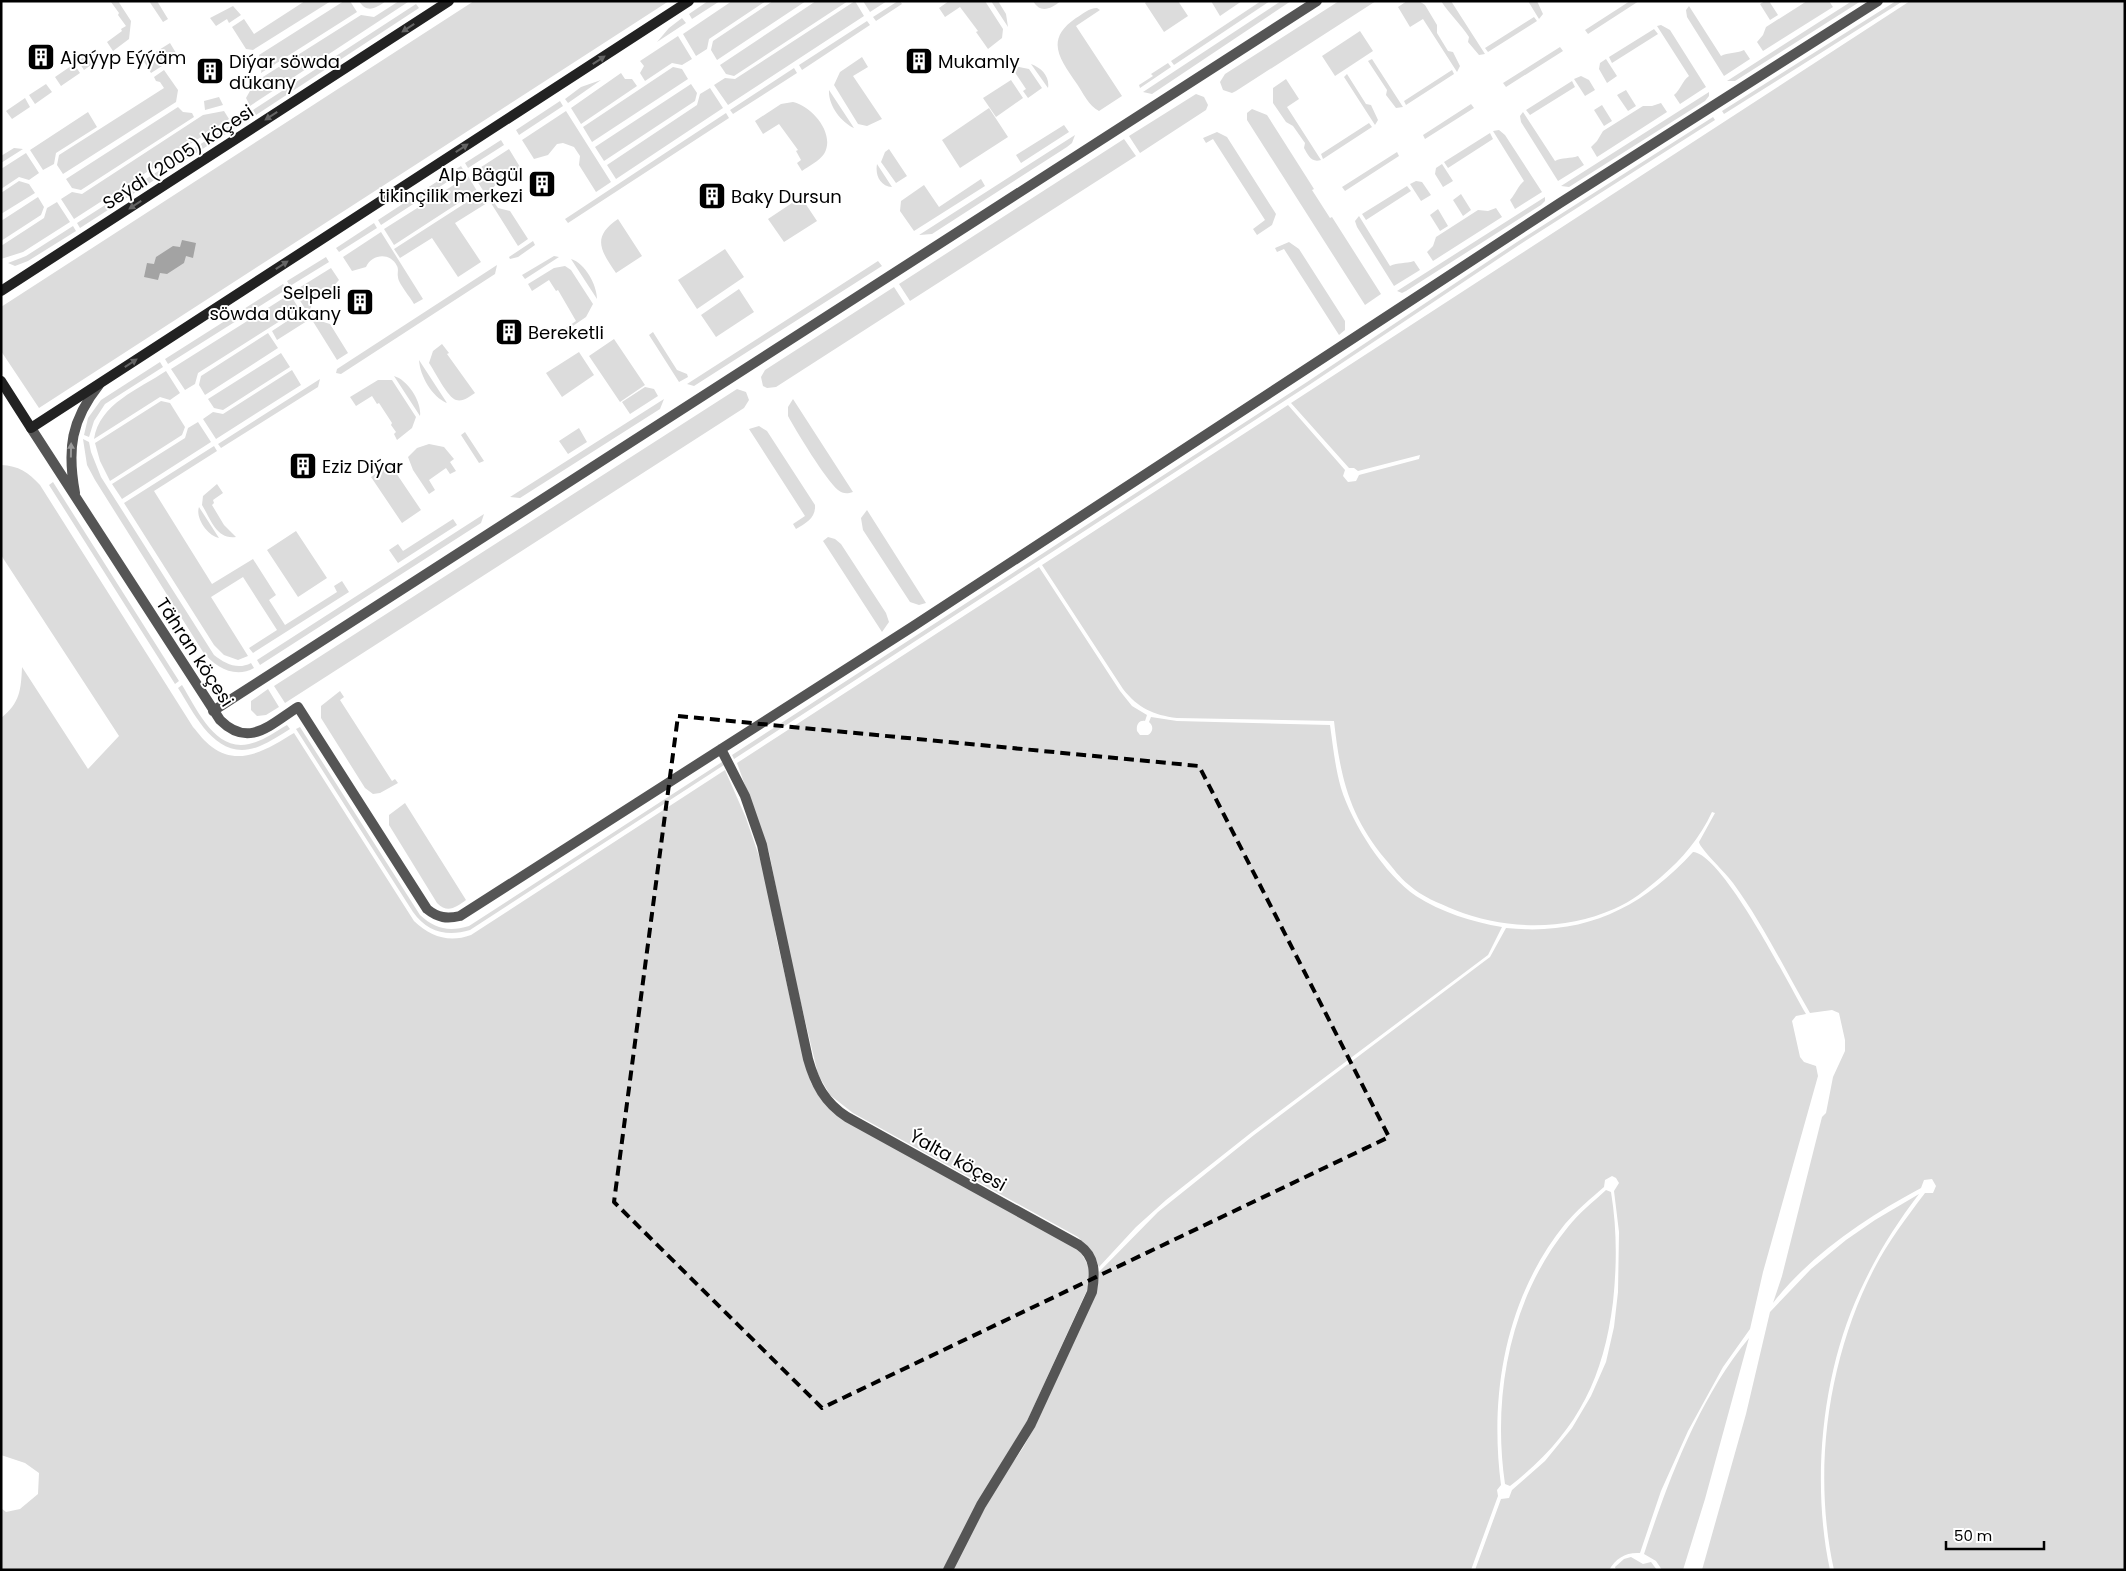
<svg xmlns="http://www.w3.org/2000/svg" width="2126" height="1571" viewBox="0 0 2126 1571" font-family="Poppins,sans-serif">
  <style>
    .green { fill: #dcdcdc }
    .water { fill: #a3a3a3 }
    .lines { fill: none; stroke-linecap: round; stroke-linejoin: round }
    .street { stroke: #555; stroke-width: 10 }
    .secondary { stroke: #222; stroke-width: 10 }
    .oneway { fill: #646464 }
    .oneway2 { fill: #999 }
    .marked { fill: none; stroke: #000; stroke-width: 4; stroke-dasharray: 10 6; stroke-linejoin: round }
    .labels { text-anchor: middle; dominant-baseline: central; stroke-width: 4; stroke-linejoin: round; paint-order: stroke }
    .poi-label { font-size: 18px; fill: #000; stroke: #fff; text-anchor: start }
    .street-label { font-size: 18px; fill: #000; stroke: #fff }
  </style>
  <rect width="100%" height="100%" fill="#fff"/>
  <!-- green -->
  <path class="green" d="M109,1H118L131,21L129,39L113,51L107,42L122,31L121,29L126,26L118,15L119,13L111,2Z
    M149,1H157L168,19L163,22Z
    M305,1H331L253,50L246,49L232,27L244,19L254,34Z
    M344,1H350L357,12L261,73L262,65L259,55Z
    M359,1H386C376,8 367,14 359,1Z
    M399,1L408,2L250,106L246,98L255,82L361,15L374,17Z
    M474,1H669L39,408L1,351V307Z
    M708,1H720L692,19L689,14Z
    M732,1H766L709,39L707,49L696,56L683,34Z
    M773,1H806L717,60L711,50L713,41Z
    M816,1H848L734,76L726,74L720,65Z
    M855,1L864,16L728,105L714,85L725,78L735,79Z
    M863,1H887L870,12Z
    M898,1H900L902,4L876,21L873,17Z
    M949,1H985L1003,29L1002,38L988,49L976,32L978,31L960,7L945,17L939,8Z
    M991,1H998L1006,14L1008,27Z
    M1033,1H1061C1050,9 1041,14 1033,1Z
    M1147,1H1178L1188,16L1164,32L1145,3Z
    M1211,1H1242L1220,16Z
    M1261,1H1270L1174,65L1171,61Z
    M1281,1H1291L1152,94L1143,92Z
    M1339,1H1376L1236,91L1232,93L1223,90L1220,82L1225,74Z
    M1407,1H1419L1425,5L1437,25V33L1448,51L1453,52L1460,66L1457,72L1423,19L1410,27L1398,7Z
    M1441,1H1451L1485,54L1479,55L1468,42L1469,37C1460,23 1450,15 1441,1Z
    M1528,1H1537L1543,14L1539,19Z
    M1630,1H1639L1588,34L1585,30Z
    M1765,1H1769L1778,15L1770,20L1760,4Z
    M1807,1H1829L1833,7L1763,51L1757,42L1763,35L1766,27Z
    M1852,1H1861L1735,81H1727Z
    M1896,1H1903L1724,114L1722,111Z
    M1910,1H2125V1570H1834C1812,1471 1828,1358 1874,1269C1888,1242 1906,1218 1925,1193H1933L1936,1186L1932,1179L1924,1180L1921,1188C1867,1217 1811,1254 1773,1303L1782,1276L1822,1117L1826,1113L1833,1077L1845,1051V1040L1839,1013L1832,1010L1810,1013C1785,970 1763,924 1733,883C1727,874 1700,849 1699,842L1715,813L1712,812C1700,838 1682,859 1661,877C1647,889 1631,902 1614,909C1564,931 1506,930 1455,910C1439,903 1422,897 1409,885C1400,878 1393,868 1386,860C1349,816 1340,776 1334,721L1177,718C1153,715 1138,708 1123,689L1042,565L1288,405L1345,470L1343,476L1348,482L1356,481L1359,475L1419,459L1420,455L1358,471L1354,468H1349L1291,403Z
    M416,4L419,8L256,115L253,110Z
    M233,6L241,15L229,23L227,19L216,26L210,18Z
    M1689,6L1721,56C1728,52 1736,54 1744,50L1750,59L1724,76L1687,17L1686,10Z
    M1097,8L1100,10L1076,26L1122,96L1099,111C1089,106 1083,93 1077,84C1060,59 1044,40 1076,18C1083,14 1089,8 1097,8Z
    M1534,17L1537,21L1488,52L1485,48Z
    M682,18L686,23L657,42L669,28Z
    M867,21L870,25L802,70L799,65Z
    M1661,25L1670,30L1706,87L1680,104L1674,95C1681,89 1682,81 1689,76L1657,26Z
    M1654,29L1658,34L1612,63L1609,57Z
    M1360,31L1373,51L1335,76L1322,56Z
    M678,36L692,59L682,65L672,63L645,81L640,73L644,66L640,61Z
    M170,43L176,53L161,63L162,66L151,73L143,60Z
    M1560,47L1563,51L1506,87L1503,83Z
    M95,50L101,58L84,70L78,61Z
    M862,57L868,67L853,76L882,119L867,126L858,124L834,85L840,72Z
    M1372,59L1403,107L1396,108L1386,95L1387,90L1368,61Z
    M1606,59L1617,76L1607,83L1599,69L1600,63Z
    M1168,63L1171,67L1140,88L1139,85L1153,76L1151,74Z
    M74,64L80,73L61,86L55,77Z
    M1031,64C1042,68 1050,77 1048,88Z
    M673,67L682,69L688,79L592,142L583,127Z
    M1019,67L1029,69L1042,88L1028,98L1023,91L1026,89L1012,68Z
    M794,68L797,73L733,114L730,110Z
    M164,70L178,90L176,102L63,174L57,165L59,155L164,88L160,82L156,81L154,77Z
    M1452,70L1454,74L1406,105L1404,101Z
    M621,73L625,79H632L637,86L581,124L571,108Z
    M1347,74L1366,104L1371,105L1378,120L1375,125L1344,77Z
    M1581,76L1589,80L1595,90L1585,96L1574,79Z
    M1286,79L1299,99L1287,107L1321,160C1311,163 1308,155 1304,148L1305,143L1293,126L1286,122L1273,103V88Z
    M601,80L568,103L565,99L581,87Z
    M1011,80L1023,98L996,117L983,98Z
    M1572,81L1575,87L1530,115L1526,110Z
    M46,84L52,92L35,104L29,95Z
    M691,84L697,93L695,101L604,161L595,147Z
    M710,88L723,108L616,179L607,165L697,105L700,94Z
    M829,90L854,128C841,122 828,105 829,90Z
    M1626,90L1636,106L1628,111L1617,95Z
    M1709,92V96L1705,101L1569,187L1561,186Z
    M1196,94L1204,97L1208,105L1206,110L1140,153L1129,136Z
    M219,97L223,105L205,110L204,101Z
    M25,98L30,107L12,119L6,111Z
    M560,101L563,106L519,135L516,130Z
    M793,102C812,106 836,134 824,154C819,161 809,166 802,171L797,163L801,160L796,151L798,150L779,124L763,134L755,121L781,104Z
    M1661,103L1667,112L1597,157L1591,147L1597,141L1603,131L1643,106H1652Z
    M1471,104L1474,108L1425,139L1423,135Z
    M1602,105L1612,121L1604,126L1594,110Z
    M178,107L183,112L192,113L194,117L81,190L72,188L66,179Z
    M989,108L1008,137L960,168L942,140Z
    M1252,109L1267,115L1314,189L1312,190L1330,218L1332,217L1381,294L1365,305L1247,120V113Z
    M224,111L229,119L74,219L61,199L72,192L82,194L203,115Z
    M566,111L611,182L596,192L579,165L580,156L574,147L563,143L557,144L548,155L534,159L522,140Z
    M88,112L97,127L56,153L54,164L43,170L30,150Z
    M1523,112L1555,161C1562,157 1570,159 1578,156L1584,165L1558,181L1521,122L1520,116Z
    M726,113L729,118L568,223L565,219Z
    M1713,117L1715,120L1519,245L1309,385L734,759L732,755L1307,382L1517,242Z
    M1369,123L1372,127L1323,159L1321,154Z
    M232,124L235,128L80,228L77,223Z
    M1064,125L1069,132L1021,163L1016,155Z
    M1499,130L1505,135L1542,192L1515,209L1510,200C1516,193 1518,186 1524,181L1493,131Z
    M1217,132L1227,137L1276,214L1272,225L1257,235L1253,229L1265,220L1213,139L1206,143L1203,138Z
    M1490,133L1493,139L1448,168L1444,162Z
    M1075,135L1072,143L1067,147L932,234L919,235Z
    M1124,139L1136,156L910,301L899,284Z
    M501,140L504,145L468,168L465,163Z
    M14,148L23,149L1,163V156Z
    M509,149L520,167L510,178C493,178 487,195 498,208L510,211L528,239L518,246L472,173Z
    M889,149L907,176L896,183L881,162L885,152Z
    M1397,152L1399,156L1345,191L1342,187Z
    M26,153L39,173L29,180L19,177L1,189V169Z
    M877,164L892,187C880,186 875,175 877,164Z
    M1442,164L1453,181L1443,187L1435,174L1436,168Z
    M461,166L464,171L381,225L378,220Z
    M468,176L477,191L394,245L384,229Z
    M981,179L985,186L914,231L900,211L901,201L924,185L939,207Z
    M19,181L29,184L35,193L1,214V193Z
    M1416,181L1422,182L1431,195L1421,201L1410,184Z
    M1407,186L1411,191L1366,220L1362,214Z
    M481,193L487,203L455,223L481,262L458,277L432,238L400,258L394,249Z
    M1461,194L1471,210L1463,216L1453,200Z
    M38,197L44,207L41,215L1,241V221Z
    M801,197L817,221L784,242L768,219Z
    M1545,197V201L1541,205L1406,291L1402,293L1397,291Z
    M57,202L70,222L23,252L1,259V246L44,218L47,208Z
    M1496,208L1502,217L1433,261L1427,252L1433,246L1436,237L1478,210L1488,211Z
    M1438,209L1448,226L1440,231L1430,215Z
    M1359,216L1390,266C1398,262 1405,264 1414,261L1420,270L1394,286L1357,227L1355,221Z
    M618,219L642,256L616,273C601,251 591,237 618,219Z
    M374,223L377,228L339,252L336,248Z
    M73,226L76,231L28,261L15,266L8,263L26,256Z
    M381,232L423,299L414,304C411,298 398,283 398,277C397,273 399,270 397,266C390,252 372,254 366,267L352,271L343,257Z
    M533,241L535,245L518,257L510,259L509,257Z
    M1289,242L1299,249L1345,321V330L1339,335L1284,249L1277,252L1275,248Z
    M725,249L744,277L697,309L678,280Z
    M554,256L559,257L525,279L522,275Z
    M326,257L329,262L290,286L287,281Z
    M571,259C585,263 597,285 597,299Z
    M878,261L882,266L694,386L687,384Z
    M497,265L495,274L341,374L336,373L337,369Z
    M565,266L571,270L593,304L586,317L564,332L563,330L576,321L558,290L556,291L549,280L532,291L528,284L554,268Z
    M331,268L339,280L329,291L316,295C309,304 309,312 317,320L330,324L348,353L337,360L294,291Z
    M283,284L287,289L168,364L165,359Z
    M894,287L905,304L776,387L767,388L763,386L761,377L765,370Z
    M739,289L754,312L716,337L701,315Z
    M290,294L299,309L198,373L195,384L185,390L171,369Z
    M301,312L307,321L277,340L272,331Z
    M653,332L677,370L687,374L688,377L679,382L649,335Z
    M268,333L278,348L205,395L199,385L201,376Z
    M614,339L645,385L620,402L589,356Z
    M442,344L449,353L447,354L475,393C469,397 463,402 456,400C448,398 434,370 429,363L433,351Z
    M579,352L594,375L562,397L546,373Z
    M281,353L290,367L223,410L214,408L208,399Z
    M419,360L447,403C432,397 420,376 419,360Z
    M160,362L163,367L105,404L94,421L89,437L84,435L88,418L101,400Z
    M292,370L301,385L216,439L203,419L213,412L223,414Z
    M166,371L180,393L170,400L160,397L94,439C99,404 139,389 166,371Z
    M394,376C408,380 422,402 420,416Z
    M320,379L318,387L221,448L218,444Z
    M378,380H392L416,417L412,428L397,440L394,434L396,432L391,425L392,423L379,403L377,404L372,396L356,406L350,397Z
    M645,387L654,389L658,396L630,414L622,402Z
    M737,389L746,392L749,400L744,408L285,703L274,686Z
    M664,399L660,409L520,498L510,497Z
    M793,399L853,492C847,494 843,494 838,490C826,480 796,431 788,416V407Z
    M161,401L170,403L185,427L182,435L110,481L100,461L95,443Z
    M198,422L211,442L122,499L112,484L185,438L188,428Z
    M759,426L767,431L815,505C816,518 806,523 796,529L793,524L805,516L749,429Z
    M579,428L587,442L568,454L559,441Z
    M465,432L484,461L479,463L461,435Z
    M83,439L89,442L91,452L101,477L214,655C225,664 238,670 251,663L254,668C235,679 215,667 203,652L95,480L87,465Z
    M429,444L444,447L454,459L450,462L456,471L450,474L446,468L429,480L435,490L429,494L413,470L408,457L417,448Z
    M214,446L217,451L154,491L212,584L253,559L276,595L269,600L285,625L337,592L334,586L342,581L349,592L253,653L249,648L277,630L243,577L211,597L248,656L238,660L224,655L214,645L124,503Z
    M390,464L421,510L402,523L371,477Z
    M1,465C19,466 28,472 40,485L193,727C199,734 204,741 212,747C240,768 269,748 294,733L414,921C431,937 449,943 471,935L725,770L746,818L764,871L777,941L807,1071L811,1083L821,1099L1078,1249C1088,1263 1093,1272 1087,1290L1027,1421L978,1502L943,1570H1V1508L6,1512L20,1509L38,1494L39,1473L25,1463L1,1455V718C20,703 21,690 22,667L88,769L119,736L1,555Z
    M53,482L179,681L175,684L49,485Z
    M217,484L223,493L213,500L214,503L212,505L224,525L236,537C217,540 211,520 202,505L203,496Z
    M199,507L219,538C208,536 195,518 199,507Z
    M867,510L926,603L919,605L910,602L863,530L861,518Z
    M484,514L481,523L260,665L257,660Z
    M453,519L457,525L398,563L389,550L398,544L403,551Z
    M296,531L327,578L298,597L267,550Z
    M828,537L835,539L841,544L886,613L889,622L882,632L823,541Z
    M1039,567L1120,691L1132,706L1147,715L1145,721C1139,720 1136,725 1137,731L1140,735H1148C1153,732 1154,726 1149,722L1151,717L1177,721L1330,725C1333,746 1335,767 1341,788C1352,824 1385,875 1416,896C1441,912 1472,922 1502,927L1488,955L1252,1132L1166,1200L1136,1227L1099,1267L1093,1253L1078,1237L853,1113L830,1095L818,1074L790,958L769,852L737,763Z
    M182,685C197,709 215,752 249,744C263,741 275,732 287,725L290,729C280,735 270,742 260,746C217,764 196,716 178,688Z
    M268,689L279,707L266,715L257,716L251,710V701Z
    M340,691L344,697L340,700L392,781L395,779L398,783L380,793L373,794L365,788L321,718V706Z
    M300,727L420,915C435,929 449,932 469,926L722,762L724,765L470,930C447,937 427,932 413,912L296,729Z
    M405,803L466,900C456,907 448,914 437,903L389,825V815Z
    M1693,852C1723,854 1789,985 1806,1014L1796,1016L1792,1021L1800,1057L1804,1062L1816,1066L1818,1076L1763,1272L1750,1329L1723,1367L1688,1431L1661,1491L1640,1553C1626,1552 1616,1558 1609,1570H1475L1501,1499L1509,1498L1512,1490L1545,1461L1572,1428L1591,1396L1606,1362L1614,1327L1618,1292L1619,1232L1614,1191L1619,1183L1616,1178L1612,1176L1605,1180L1604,1187C1590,1199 1577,1210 1565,1224C1506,1297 1489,1393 1501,1485L1497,1490L1498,1496L1471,1570H953L966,1542L1000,1481L1023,1448L1036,1424L1097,1289L1099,1272L1158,1212L1254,1135L1490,957L1506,928C1584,936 1641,909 1693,852Z
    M1606,1190L1611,1192C1617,1228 1617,1265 1613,1302C1603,1383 1574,1436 1510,1486L1505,1484C1492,1396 1510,1298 1568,1227C1579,1213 1593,1202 1606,1190Z
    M1919,1194C1896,1224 1876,1256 1860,1291C1822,1372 1811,1482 1830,1570H1702L1746,1414L1770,1312L1811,1269L1846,1240L1875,1220Z
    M1749,1338L1705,1499L1683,1570H1662L1656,1561L1644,1554C1668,1481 1699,1398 1749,1338Z
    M1631,1557L1643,1564L1651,1562L1657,1570H1616L1615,1567L1624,1559Z"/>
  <!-- water -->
  <path class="water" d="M182,240L196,243L193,258L186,256L184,263L167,274L160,273L158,280L144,277L147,263L154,264L156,257L173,246L180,247Z"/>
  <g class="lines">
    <!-- street -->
    <path class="street" d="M31,428L220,720C249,749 271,724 298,707L427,909C438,918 447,919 460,916L912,627L1560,203L1878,1
      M75,493C67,449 71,420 99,385
      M213,711L1317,1
      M721,749L745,796L762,845L808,1059C815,1084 825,1103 847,1117L1079,1245C1096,1257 1095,1274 1092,1292L1031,1424L981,1505L948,1570"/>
    <!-- secondary -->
    <path class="secondary" d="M1,291L449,1
      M1,381L31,428L689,1"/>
  </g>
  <!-- one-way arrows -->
  <defs><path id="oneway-solid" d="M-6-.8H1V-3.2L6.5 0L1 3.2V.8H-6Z" transform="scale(1.25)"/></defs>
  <g class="oneway">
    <use href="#oneway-solid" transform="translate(408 28) rotate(147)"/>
    <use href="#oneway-solid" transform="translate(599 60) rotate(-33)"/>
    <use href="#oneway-solid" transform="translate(271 116) rotate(147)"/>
    <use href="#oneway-solid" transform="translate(462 148) rotate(-33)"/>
    <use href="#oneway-solid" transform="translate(135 205) rotate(147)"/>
    <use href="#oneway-solid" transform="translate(282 265) rotate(-33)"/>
    <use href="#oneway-solid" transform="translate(131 363) rotate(-33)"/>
  </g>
  <use class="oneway2" href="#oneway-solid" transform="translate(71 450) rotate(-89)"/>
  <!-- marked area -->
  <path class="marked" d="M678,716L1199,766L1389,1137L822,1408L614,1202Z"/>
  <!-- icons -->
  <defs>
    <g id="building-square" transform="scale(1.4375)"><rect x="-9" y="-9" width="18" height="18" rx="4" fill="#000" stroke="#fff"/><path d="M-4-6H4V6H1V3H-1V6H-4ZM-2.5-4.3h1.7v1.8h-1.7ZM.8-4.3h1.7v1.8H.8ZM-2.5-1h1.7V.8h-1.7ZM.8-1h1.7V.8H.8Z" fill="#fff"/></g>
  </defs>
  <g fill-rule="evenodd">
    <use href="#building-square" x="41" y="57"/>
    <use href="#building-square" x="919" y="61"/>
    <use href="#building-square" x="210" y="71"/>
    <use href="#building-square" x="542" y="184"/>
    <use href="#building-square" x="712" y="196"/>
    <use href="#building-square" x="360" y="302"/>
    <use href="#building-square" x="509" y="332"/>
    <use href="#building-square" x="303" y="466"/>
  </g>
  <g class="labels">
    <!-- poi labels -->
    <g class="poi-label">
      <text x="60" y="57">Ajaýyp Eýýäm</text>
      <text x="229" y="61">Diýar söwda<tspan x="229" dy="21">dükany</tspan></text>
      <text x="938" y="61">Mukamly</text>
      <text x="523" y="174" text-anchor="end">Alp Bägül<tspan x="523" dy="21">tikinçilik merkezi</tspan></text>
      <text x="731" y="196">Baky Dursun</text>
      <text x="341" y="292" text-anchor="end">Selpeli<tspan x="341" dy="21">söwda dükany</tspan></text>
      <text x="528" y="332">Bereketli</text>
      <text x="322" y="466">Eziz Diýar</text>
    </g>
    <!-- street labels -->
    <g class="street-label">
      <text transform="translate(178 157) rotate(-33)">Seýdi (2005) köçesi</text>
      <text transform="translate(195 652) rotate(57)">Tähran köçesi</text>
      <text transform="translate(958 1160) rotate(29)">Ýalta köçesi</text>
    </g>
  </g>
  <!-- border -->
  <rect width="2126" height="1571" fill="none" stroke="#000000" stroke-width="5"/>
  <!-- scale -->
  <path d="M1946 1541v8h98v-8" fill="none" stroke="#000000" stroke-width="2.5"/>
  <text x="1954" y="1541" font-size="15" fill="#000000" stroke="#ffffff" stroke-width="4" paint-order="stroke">50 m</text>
</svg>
